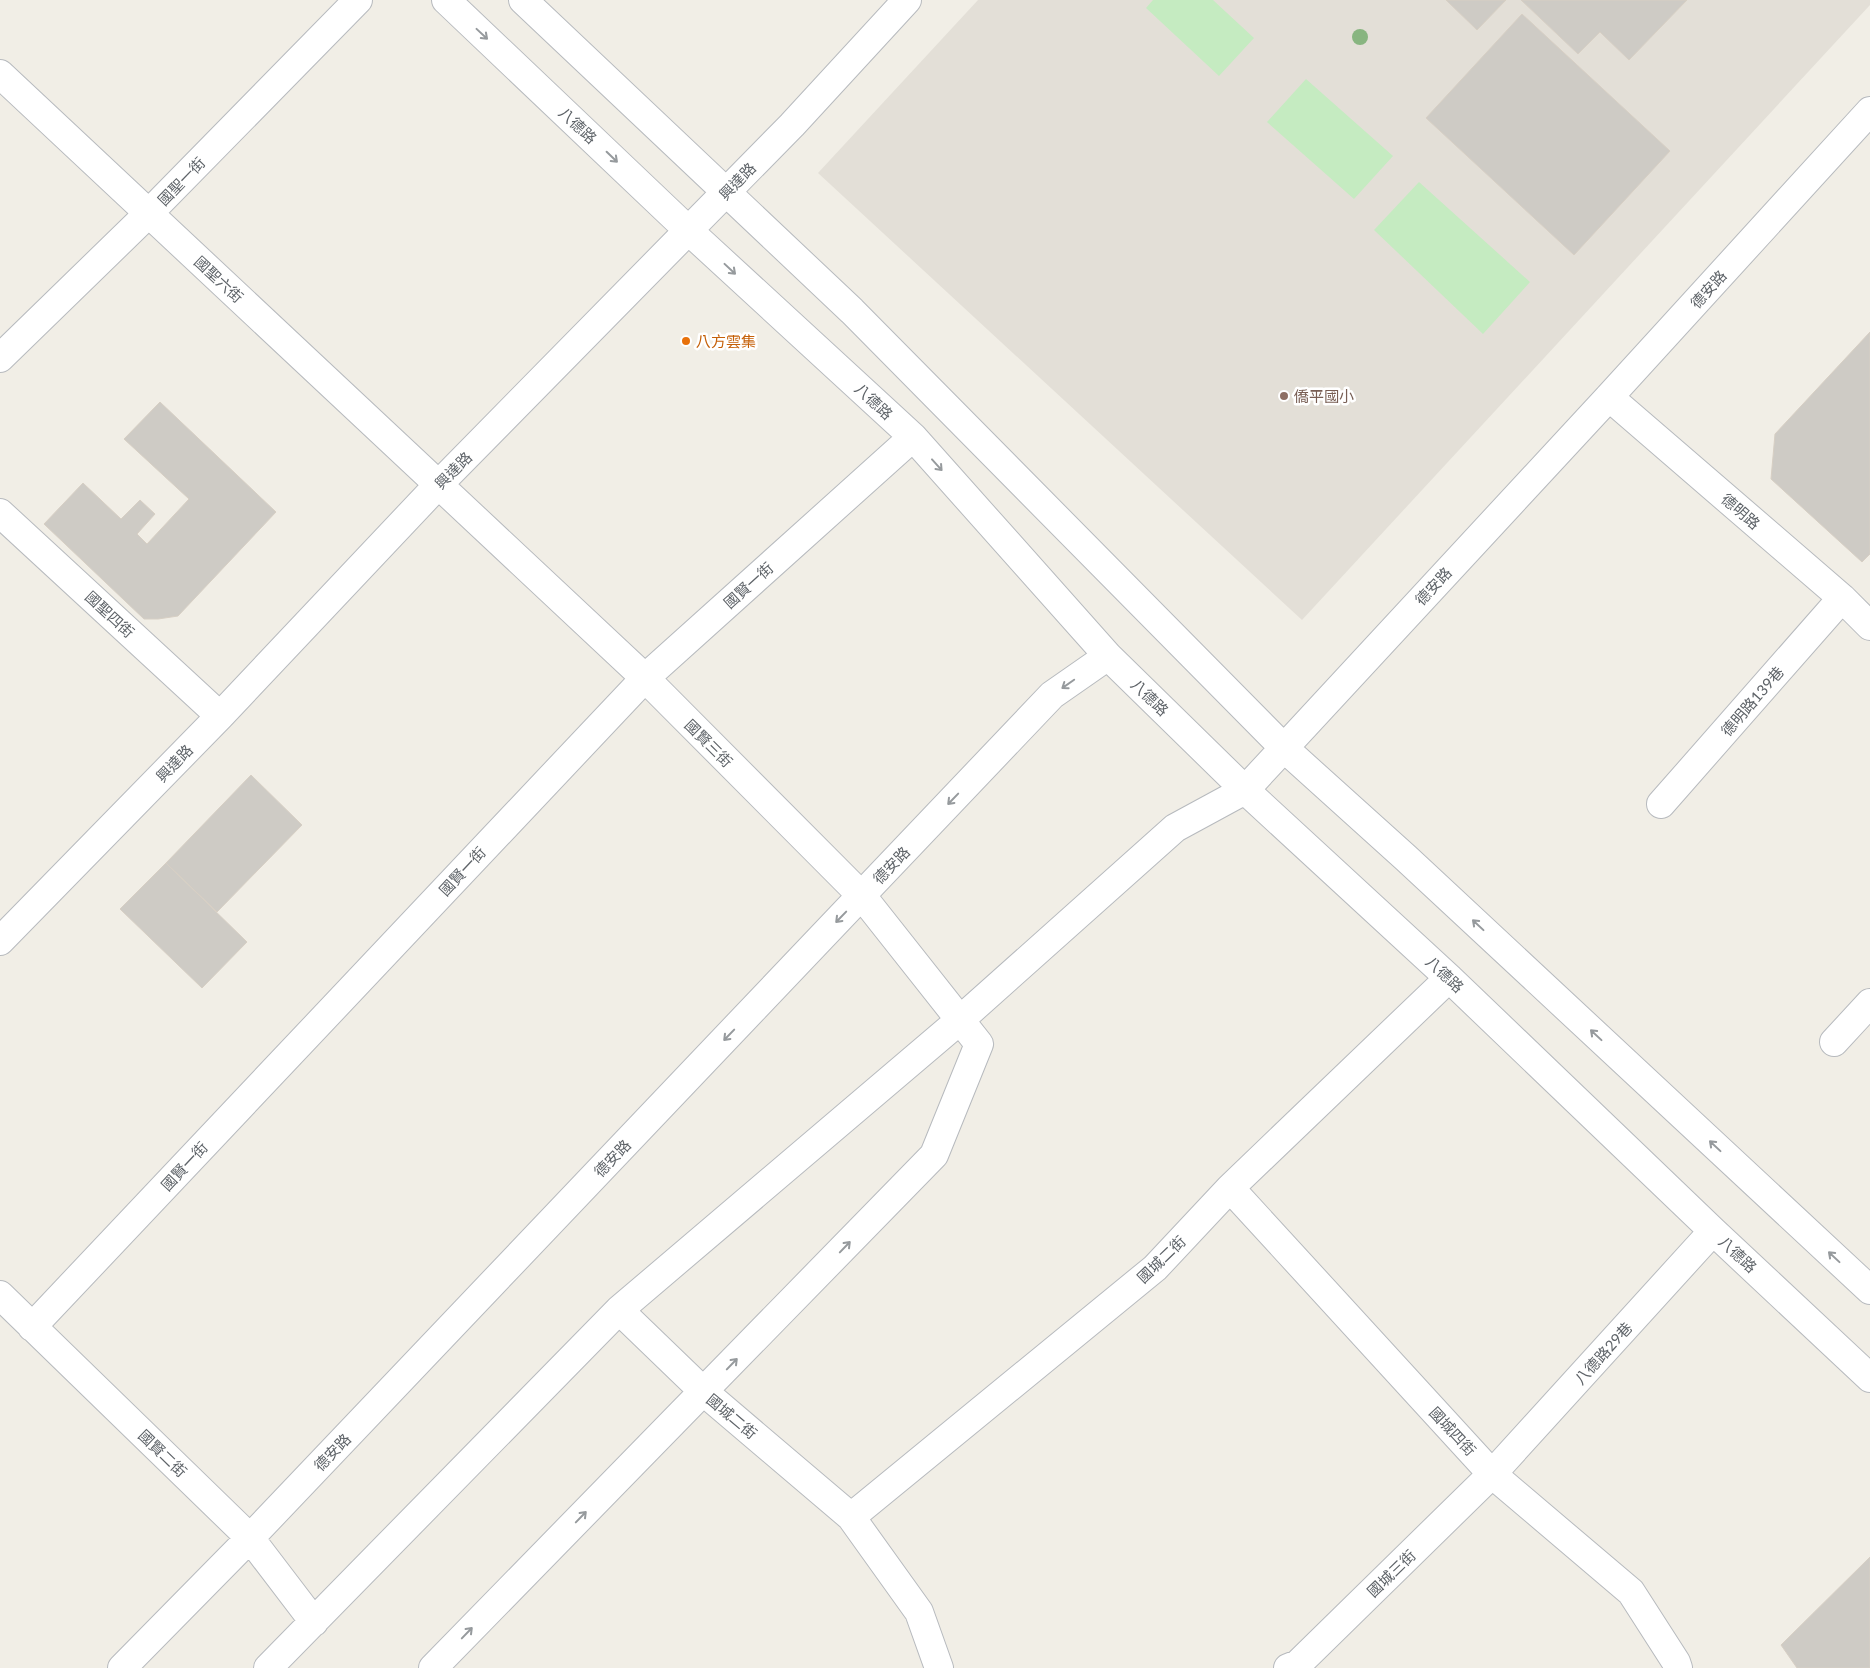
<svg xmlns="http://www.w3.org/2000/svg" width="1870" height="1668" viewBox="0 0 1870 1668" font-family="Lato,'Noto Sans TC',sans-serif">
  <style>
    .education { fill: #e3dfd7 }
    .green { fill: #c5ebc1 }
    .building { fill: #cecbc5; stroke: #d7cfc4 }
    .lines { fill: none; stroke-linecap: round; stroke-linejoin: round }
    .minor-casing { stroke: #b7babe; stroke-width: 30 }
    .minor { stroke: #fff; stroke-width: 28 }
    .tree { fill: #88b580 }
    .oneway { stroke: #969a9d }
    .food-dot { fill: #e8710a; stroke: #fff; stroke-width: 2 }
    .education-dot { fill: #8d6e63; stroke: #fff; stroke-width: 2 }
    .labels { text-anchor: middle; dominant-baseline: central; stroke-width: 5; stroke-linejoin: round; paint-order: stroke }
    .street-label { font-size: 15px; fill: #5e6368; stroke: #fff }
    .food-label { font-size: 15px; fill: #c56008; stroke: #fff; text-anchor: start }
    .education-label { font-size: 15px; fill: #785e54; stroke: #fff; text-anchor: start }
  </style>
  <rect width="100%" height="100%" fill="#f1eee6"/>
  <!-- education -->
  <path class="education" d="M978,0H1870V5L1302,620L818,173Z"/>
  <!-- green -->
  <path class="green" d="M1153,0H1213L1254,38L1219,76L1146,8Z
    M1306,79L1393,156L1354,199L1267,122Z
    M1419,182L1530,282L1483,334L1374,230Z"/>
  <!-- building -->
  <path class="building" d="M1446,0H1506L1477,30Z
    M1521,0H1687L1629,60L1600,32L1578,54Z
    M1522,14L1670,151L1574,255L1426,118Z
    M1870,332V554L1862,562L1771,479L1775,434Z
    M160,402L276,512L178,616L158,619H144L44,524L83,483L121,519L140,500L155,514L137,534L147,544L189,499L124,439Z
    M251,775L302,825L217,912L166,863Z
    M166,863L247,942L202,988L120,909Z
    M1870,1557V1668H1797L1781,1645Z"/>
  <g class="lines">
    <!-- minor casing -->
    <g class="minor-casing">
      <path id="minor" d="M446,0L689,231L913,437L1108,656L1245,790L1449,978L1713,1231L1870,1378
        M523,0L852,311L1284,748L1406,858L1870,1290
        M0,74L645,678L862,896L979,1044L934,1155L433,1668
        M0,358L149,213L358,0
        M1609,397L1842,598L1870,626
        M0,513L220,716
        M1661,804L1842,598
        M0,941L220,716L438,485L792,125L907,0
        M1834,1042L1870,1003
        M1230,1188L1492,1474L1631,1592L1676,1662L1678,1668
        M0,1295L250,1538L314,1622
        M619,1310L704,1392L851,1517
        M32,1327L645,678L913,437
        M122,1668L250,1538L1052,695L1108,656
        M268,1668L619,1310L960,1020L1175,828L1245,790L1609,397L1870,111
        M939,1668L919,1612L851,1517L1155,1268L1230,1188L1449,978
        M1288,1668L1298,1664L1492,1474L1713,1231"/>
    </g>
    <!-- minor -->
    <use href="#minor" class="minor"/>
  </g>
  <!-- trees -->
  <circle class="tree" cx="1360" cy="37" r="8"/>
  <!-- one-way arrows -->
  <defs><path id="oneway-shaft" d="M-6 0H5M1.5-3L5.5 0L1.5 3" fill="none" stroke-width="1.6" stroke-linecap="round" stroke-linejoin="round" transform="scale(1.25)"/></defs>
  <g class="oneway">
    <use href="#oneway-shaft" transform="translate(482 34) rotate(43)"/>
    <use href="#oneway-shaft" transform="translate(612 157) rotate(44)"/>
    <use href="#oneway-shaft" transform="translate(730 269) rotate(43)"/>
    <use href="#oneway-shaft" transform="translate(937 465) rotate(48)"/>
    <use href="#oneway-shaft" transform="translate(1068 684) rotate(145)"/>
    <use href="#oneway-shaft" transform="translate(953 799) rotate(134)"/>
    <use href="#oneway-shaft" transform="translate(841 917) rotate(134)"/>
    <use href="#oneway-shaft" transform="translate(1478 925) rotate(-137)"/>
    <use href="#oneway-shaft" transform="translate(729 1035) rotate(134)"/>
    <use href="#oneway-shaft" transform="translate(1596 1035) rotate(-137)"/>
    <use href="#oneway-shaft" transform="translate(1715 1146) rotate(-137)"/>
    <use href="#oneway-shaft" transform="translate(845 1247) rotate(-46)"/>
    <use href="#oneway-shaft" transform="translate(1834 1257) rotate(-137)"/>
    <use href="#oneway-shaft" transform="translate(732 1364) rotate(-46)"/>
    <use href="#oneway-shaft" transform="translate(581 1517) rotate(-46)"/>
    <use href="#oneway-shaft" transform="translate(467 1633) rotate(-46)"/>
  </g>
  <!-- markers -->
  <circle class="food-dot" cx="686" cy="341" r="5"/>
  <circle class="education-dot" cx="1284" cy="396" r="5"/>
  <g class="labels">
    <!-- street labels -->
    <g class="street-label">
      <text transform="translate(578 125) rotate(43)">八德路</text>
      <text transform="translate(181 181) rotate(-46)">國聖一街</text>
      <text transform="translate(737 181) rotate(-46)">興達路</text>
      <text transform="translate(219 279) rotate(43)">國聖六街</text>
      <text transform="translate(1708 289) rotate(-48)">德安路</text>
      <text transform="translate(874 401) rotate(43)">八德路</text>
      <text transform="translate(453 470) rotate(-45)">興達路</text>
      <text transform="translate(1741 511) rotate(41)">德明路</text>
      <text transform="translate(748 585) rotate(-42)">國賢一街</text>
      <text transform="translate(1433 586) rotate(-47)">德安路</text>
      <text transform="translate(110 614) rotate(43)">國聖四街</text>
      <text transform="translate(1150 697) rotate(44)">八德路</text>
      <text transform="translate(1752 701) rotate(-49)">德明路139巷</text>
      <text transform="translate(709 743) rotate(45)">國賢三街</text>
      <text transform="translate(174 763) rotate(-46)">興達路</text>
      <text transform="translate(891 865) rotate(-46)">德安路</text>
      <text transform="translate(462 871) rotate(-47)">國賢一街</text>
      <text transform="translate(1445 974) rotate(43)">八德路</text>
      <text transform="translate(612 1158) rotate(-46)">德安路</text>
      <text transform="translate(184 1166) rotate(-47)">國賢一街</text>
      <text transform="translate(1738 1254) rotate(43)">八德路</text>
      <text transform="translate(1161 1259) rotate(-44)">國城二街</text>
      <text transform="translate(1603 1353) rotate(-48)">八德路29巷</text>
      <text transform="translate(732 1416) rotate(40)">國城二街</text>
      <text transform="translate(1453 1431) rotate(47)">國城四街</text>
      <text transform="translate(332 1452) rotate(-46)">德安路</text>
      <text transform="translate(163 1453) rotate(44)">國賢二街</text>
      <text transform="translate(1391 1573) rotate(-44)">國城三街</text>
    </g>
    <!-- food labels -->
    <g class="food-label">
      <text x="696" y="341">八方雲集</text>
    </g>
    <!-- education labels -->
    <g class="education-label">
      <text x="1294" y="396">僑平國小</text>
    </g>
  </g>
</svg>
